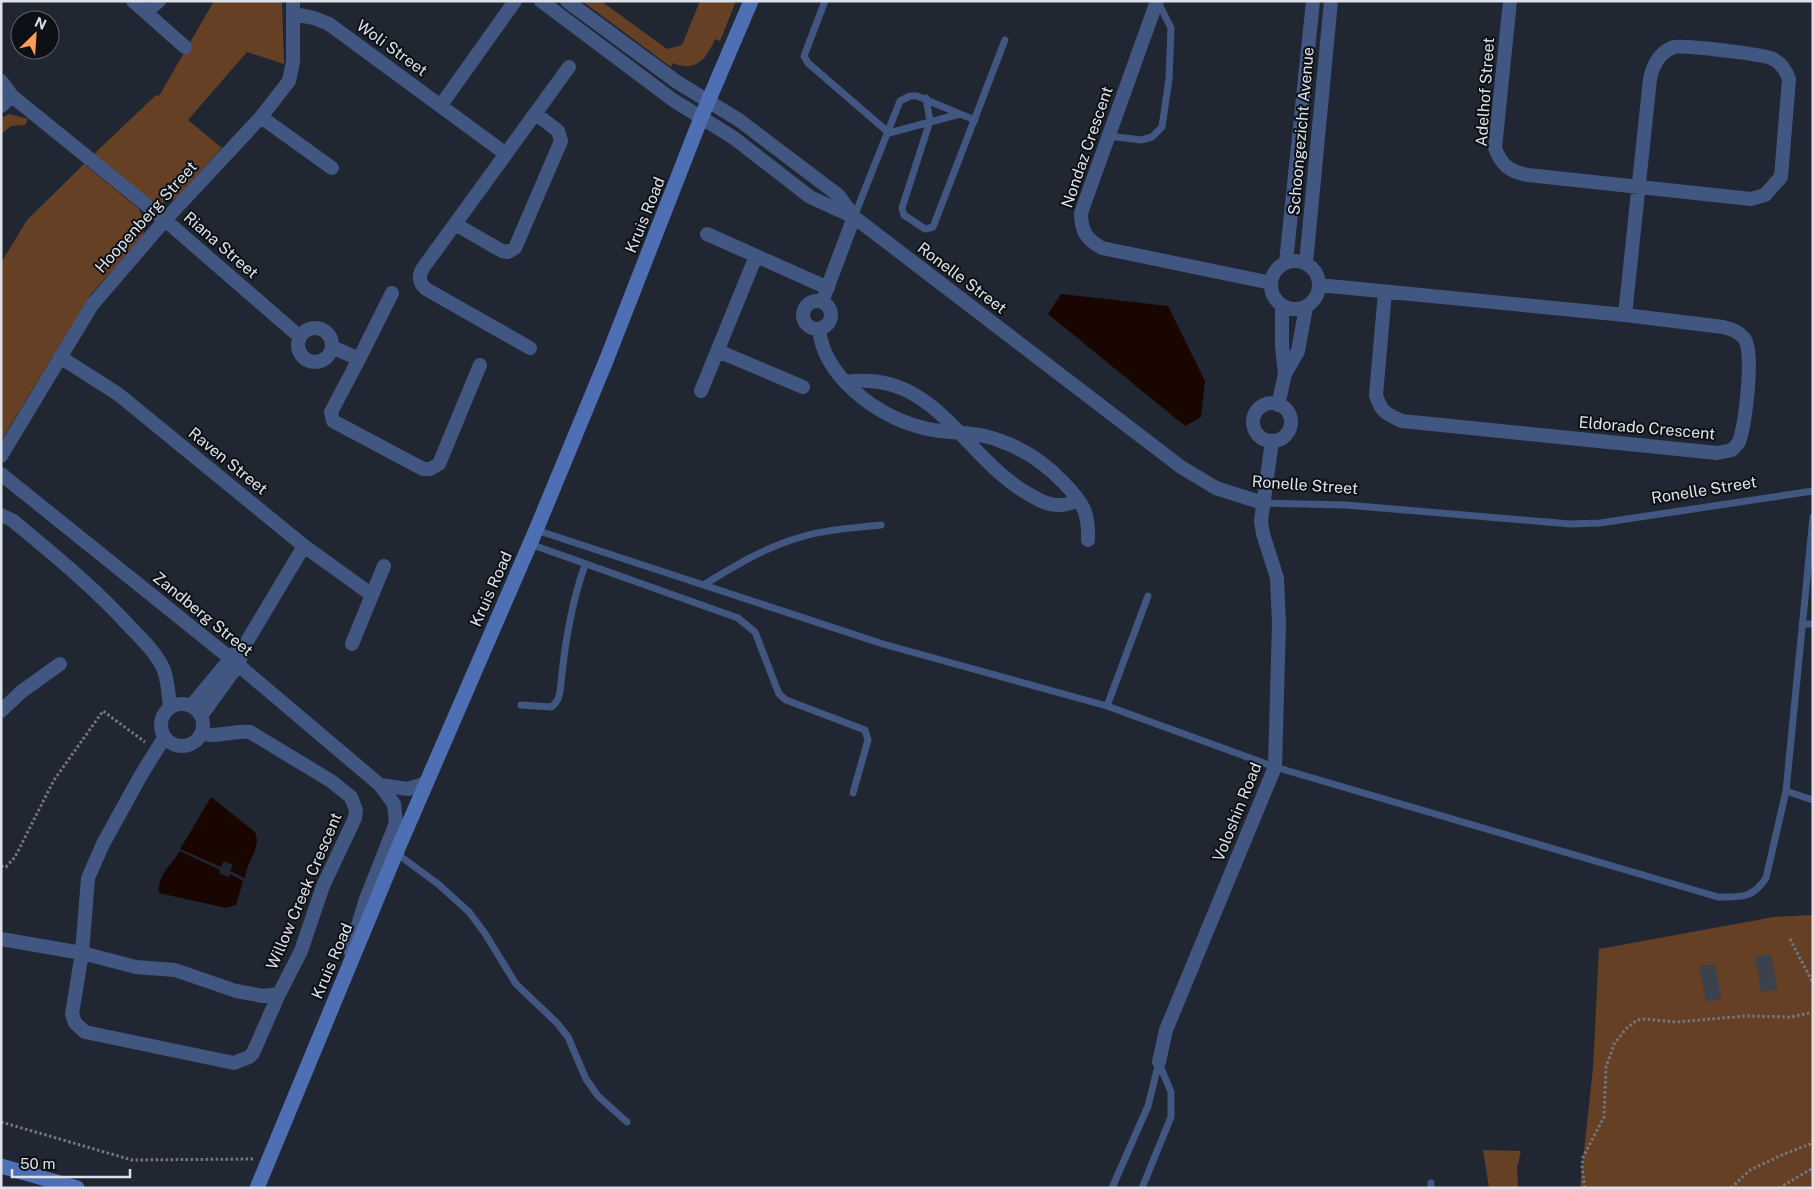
<svg xmlns="http://www.w3.org/2000/svg" width="1814" height="1189" viewBox="0 0 1814 1189" font-family="'Public Sans',sans-serif">
  <style>
    .green { fill: #654025 }
    .water { fill: #190600 }
    .building { fill: #3b414d }
    .lines { fill: none; stroke-linecap: round; stroke-linejoin: round }
    .path { stroke: #727781; stroke-width: 3; stroke-dasharray: 2.5 2.5; stroke-linecap: butt }
    .lane { stroke: #415681; stroke-width: 7 }
    .street { stroke: #415681; stroke-width: 14 }
    .secondary { stroke: #4f6fb4; stroke-width: 15 }
    .labels { text-anchor: middle; dominant-baseline: central; stroke-width: 4; stroke-linejoin: round; paint-order: stroke }
    .street-label { font-size: 16px; fill: #dde1e9; stroke: #0d1015 }
  </style>
  <rect width="100%" height="100%" fill="#212732"/>
  <!-- green -->
  <path class="green" d="M214,1H282L284,64L247,52L188,120L222,148L175,199L163,203L151,200L94,154L156,95L159,96Z
    M582,1H601L667,49L682,45L700,1H736L720,41L715,39C707,58 696,73 673,63L671,67Z
    M9,114L28,119L25,125L11,126L1,134V118Z
    M84,164L139,209L145,224L143,236L91,294L1,441V263L27,220Z
    M1813,915V1188H1580L1593,1068L1599,949L1774,917Z
    M1483,1150L1521,1151L1517,1168L1518,1188H1489Z"/>
  <!-- water -->
  <path class="water" d="M1061,294L1168,306L1205,381L1201,417L1185,426L1048,314Z
    M211,797L255,832C262,848 246,862 245,878L230,871L233,865L224,861L221,867L180,849Z
    M180,851L220,870L219,873L228,877L230,874L243,881L236,905L226,908L159,893C156,878 172,863 180,851Z"/>
  <!-- building -->
  <path class="building" d="M1771,954L1777,989L1761,992L1755,957Z
    M1715,964L1721,999L1706,1002L1699,966Z"/>
  <g class="lines">
    <!-- path -->
    <path class="path" d="M1,866L6,867L15,857L54,780L103,711L145,742
      M1790,939L1813,983
      M1,1122L132,1160L253,1159
      M1585,1188L1582,1167L1583,1157L1604,1117L1606,1067L1614,1044L1626,1029L1637,1020L1646,1019L1676,1022L1746,1016L1791,1017L1813,1012
      M1731,1188L1750,1170L1784,1154L1813,1143
      M1779,1188L1813,1168"/>
    <!-- lane -->
    <path class="lane" d="M825,1L804,56L808,63L889,133
      M926,98L930,121L902,208L904,215L925,229L933,227L1005,40
      M889,133L960,114L975,120
      M1109,136L1141,140L1152,137L1162,127L1169,79L1171,28L1158,2
      M854,217L900,101L910,96H917L960,114
      M1263,503L1346,505L1570,524L1600,523L1813,491
      M1813,517L1786,791L1813,800
      M536,530L883,644L1107,706L1148,596
      M530,544L738,618L755,632L779,694L786,700L865,730L868,740L853,793
      M705,584C736,565 766,547 801,537C827,529 855,528 881,525
      M1802,624H1813
      M521,705L551,707C560,701 560,692 561,683C565,641 571,604 585,565
      M1107,706L1275,767L1718,897C1741,897 1752,899 1766,878L1786,791
      M396,853L438,884L469,912L484,932L516,984L557,1023L568,1037L586,1079L598,1096L627,1122
      M1431,1183V1188
      M1112,1188L1148,1106L1159,1062
      M1142,1188L1171,1117V1092L1159,1063"/>
    <!-- street -->
    <path class="street" d="M133,1L185,47
      M541,1L673,100L734,138L810,197L854,217L1181,467L1216,488L1263,503
      M567,1L677,82L739,120L838,195L852,214
      M1157,1L1081,213C1081,231 1086,239 1102,248L1271,283
      M1510,1L1495,148C1501,165 1510,172 1528,175L1751,199L1765,195L1781,177L1789,79C1786,71 1782,63 1773,59C1764,54 1683,45 1674,47C1659,52 1653,65 1650,79L1625,315
      M146,12L159,1
      M293,14L314,18L329,24L506,154
      M1,81L12,96
      M441,105L515,1
      M1,106L12,96L165,220L300,337
      M261,117L332,168
      M455,224L502,251L508,252L515,248L561,141L558,131L536,114
      M707,234L828,288
      M1271 285a24 24 0 1 1 48 0a24 24 0 1 1-48 0Z
      M1286,262L1313,1
      M1306,263L1331,1
      M1319,285L1625,315L1723,327C1731,329 1738,331 1744,338C1755,352 1745,424 1739,442L1732,450L1717,453L1402,421C1386,414 1381,412 1376,395L1385,292
      M803 315a14 14 0 1 1 28 0a14 14 0 1 1-28 0Z
      M822,302L854,217
      M1282,305V346L1285,374
      M298 345a17 17 0 1 1 34 0a17 17 0 1 1-34 0Z
      M819,329C824,377 876,415 920,427C945,435 973,430 998,440C1025,449 1045,463 1064,483C1083,503 1089,512 1088,540
      M332,347L359,359L392,293
      M530,348L426,289C419,283 418,276 423,268L569,67
      M718,351L803,387
      M60,357L118,394L304,546L372,595L352,644
      M359,359L331,412L333,421L423,469H430L439,464L480,365
      M846,382C937,369 964,460 1032,496C1040,501 1050,506 1061,505C1067,505 1073,502 1079,501
      M701,391L756,256
      M1253 422a19 19 0 1 1 38 0a19 19 0 1 1-38 0Z
      M1278,405L1285,374L1298,351L1306,307
      M1,456L92,305L165,220L261,117L289,81L293,62V1
      M1,474L230,658L380,785L394,804L396,823L366,899L350,951
      M1,515L12,520C53,554 95,588 131,628C143,640 157,654 164,670C168,682 169,695 170,708
      M372,595L384,566
      M161 725a21 21 0 1 1 42 0a21 21 0 1 1-42 0Z
      M191,706L237,651
      M1,711L21,692L60,664
      M201,716L238,665L246,643L304,546
      M164,738L141,775L103,844L88,878L82,953L72,1014L75,1023L85,1032L234,1063L249,1057L253,1053L279,994
      M380,785L408,789L427,783
      M1,939L82,953L136,967L175,970L236,991L263,996L279,994L301,951L323,886L355,818L356,810L351,797L331,781L250,732C232,730 220,738 202,734
      M1159,1062L1166,1030L1275,767L1279,623L1277,578L1263,534L1261,521L1272,441"/>
    <!-- secondary -->
    <path class="secondary" d="M1,1166L77,1188
      M257,1188L396,853L536,530L606,361L701,118L751,1"/>
  </g>
  <g class="labels">
    <!-- street labels -->
    <g class="street-label">
      <text transform="translate(392 48) rotate(36)">Woli Street</text>
      <text transform="translate(1485 92) rotate(-86)">Adelhof Street</text>
      <text transform="translate(1301 131) rotate(-85)">Schoongezicht Avenue</text>
      <text transform="translate(1087 147) rotate(-71)">Nondaz Crescent</text>
      <text transform="translate(645 215) rotate(-68)">Kruis Road</text>
      <text transform="translate(146 217) rotate(-48)">Hoopenberg Street</text>
      <text transform="translate(221 245) rotate(41)">Riana Street</text>
      <text transform="translate(962 278) rotate(37)">Ronelle Street</text>
      <text transform="translate(1647 428) rotate(5)">Eldorado Crescent</text>
      <text transform="translate(228 461) rotate(39)">Raven Street</text>
      <text transform="translate(1305 485) rotate(4)">Ronelle Street</text>
      <text transform="translate(1704 490) rotate(-9)">Ronelle Street</text>
      <text transform="translate(491 589) rotate(-66)">Kruis Road</text>
      <text transform="translate(203 614) rotate(39)">Zandberg Street</text>
      <text transform="translate(1237 812) rotate(-68)">Voloshin Road</text>
      <text transform="translate(304 891) rotate(-67)">Willow Creek Crescent</text>
      <text transform="translate(332 961) rotate(-67)">Kruis Road</text>
    </g>
  </g>
  <!-- border -->
  <rect width="1814" height="1189" fill="none" stroke="#dde1e9" stroke-width="5"/>
  <!-- north arrow -->
  <g transform="translate(35 35) rotate(25)"><circle r="24" fill="#0d1015" stroke="#60646a"/>
  <path d="M0-4L9 19L0 12L-9 19Z" fill="#fc9d53"/>
  <text y="-8" font-size="14" font-weight="bold" text-anchor="middle" fill="#dde1e9">N</text>
  </g>
  <!-- scale -->
  <path d="M12 1169v8h118v-8" fill="none" stroke="#dde1e9" stroke-width="2.5"/>
  <text x="20" y="1169" font-size="15" fill="#dde1e9" stroke="#0d1015" stroke-width="4" paint-order="stroke">50 m</text>
</svg>
